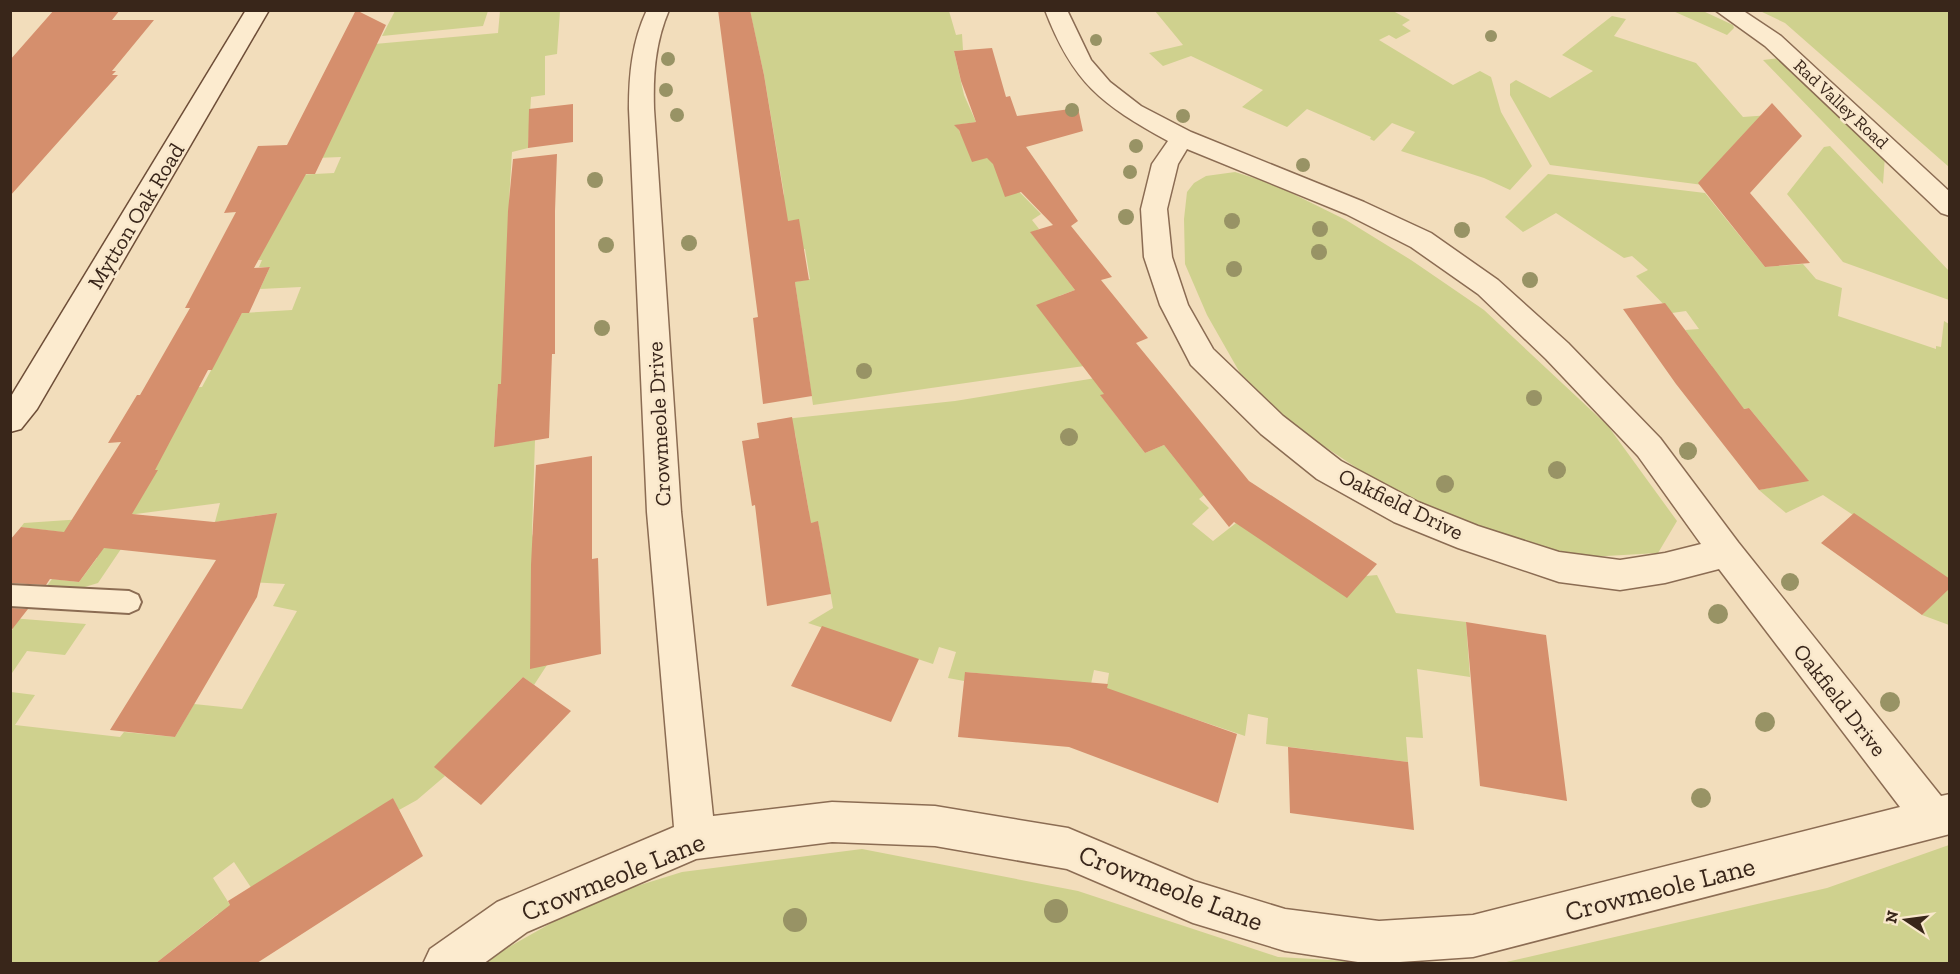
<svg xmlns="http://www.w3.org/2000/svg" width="1960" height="974" viewBox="0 0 1960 974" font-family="'Zilla Slab',serif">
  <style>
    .green { fill: #cfd18e }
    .building { fill: #d58f6d }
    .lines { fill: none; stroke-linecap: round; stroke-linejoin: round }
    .service-casing { stroke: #8b6c53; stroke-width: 4 }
    .minor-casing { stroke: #8b6c53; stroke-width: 3 }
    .secondary-casing { stroke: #6d4d37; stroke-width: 3 }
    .service { fill: #fcebcf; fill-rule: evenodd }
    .minor { fill: #fcebcf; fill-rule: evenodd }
    .secondary { fill: #fcebcf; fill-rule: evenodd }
    .tree { fill: #989365 }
    .labels { text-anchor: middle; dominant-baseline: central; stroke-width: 5; stroke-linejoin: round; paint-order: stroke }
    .far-street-label { font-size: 18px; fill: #39261a; stroke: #f9e8cc }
    .street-label { font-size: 22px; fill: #39261a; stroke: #f9e8cc }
    .near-street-label { font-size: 27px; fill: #39261a; stroke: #f9e8cc }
  </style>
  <rect width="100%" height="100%" fill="#f2ddbb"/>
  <!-- green -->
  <path class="green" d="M395,11V10L488,11L483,26L382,36Z
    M500,11H560L557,54L545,56V95L531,97L528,148L512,152L509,201L510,382L498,385L494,446L535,440L532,534L543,568L531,571V660L547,665L534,685L523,677L435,767L445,776L417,800L399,810L393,798L258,898L234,862L213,878L237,916L218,914L156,963L11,964V692L35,695L15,725L120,737L124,732L175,737L194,704L242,709L297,611L273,606L285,584L218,580L276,513L215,522L220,503L128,515H144L98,583L75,590L46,587L52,579L79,582L97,558L85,535L21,527L24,523L113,517L142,470L177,388L202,387L242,313L292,310L301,287L260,289L270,267H259L262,260H258L296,175L334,173L341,157L316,158L352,46L498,33Z
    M750,11H949L956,35L962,34L963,50L954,51L964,95L976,122L957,125L960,133L979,130L996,168L1041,214L1032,220L1039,229L1031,233L1075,290L1059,296L1119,361L813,405L795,282L810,279L805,249L789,251L799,220L768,223L784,194L764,75Z
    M1147,11H1393L1410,20L1402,25L1411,31L1396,39L1389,35L1379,40L1453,85L1480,71L1491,77L1501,112L1532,166L1510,190L1484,178L1401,151L1415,132L1392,123L1374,141L1370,139L1371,137L1307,109L1287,127L1242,107L1263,90L1191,56L1163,66L1149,53L1183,45L1155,11Z
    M1673,11H1703L1733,25L1734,28L1727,35Z
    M1760,11H1949V167L1785,23Z
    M1612,16L1626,19L1614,36L1696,63L1743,117L1782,114L1749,191L1550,165L1510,95V84L1516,80L1550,98L1593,71L1562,55Z
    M1780,58L1885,156L1883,184L1763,60Z
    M1830,146L1949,271V300L1843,262L1787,194L1824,147Z
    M1235,172L1273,184L1346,220L1411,260L1484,310L1608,426L1677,521L1658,553L1571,558L1480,530L1387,488L1298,429L1240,373L1207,315L1185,264L1184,219L1187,192L1194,183L1206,176Z
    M1548,174L1705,193L1765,267L1803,264L1816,279L1842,288L1838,316L1936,349V346L1941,347L1944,321L1949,324V579L1823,495L1786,513L1759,490L1808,480L1749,408L1743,409L1732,396L1691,403L1685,391L1668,372L1712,366L1685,330L1699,329L1686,311L1672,313L1636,276L1648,270L1632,256L1624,258L1556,213L1523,232L1505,217Z
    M1108,376L1118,388L1101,396L1145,453L1164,445L1196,485L1205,481L1210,490L1199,499L1209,508L1192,524L1213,541L1236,523L1366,576L1377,575L1396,613L1466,622L1470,677L1417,669L1423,738L1406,737L1408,762L1266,744L1268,718L1248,714L1245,736L1127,696L1103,711L1109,673L1094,670L1091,684L966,672L964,681L948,678L956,652L939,647L933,664L808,623L833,608L818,522L791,526L809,512L795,433L775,420L955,401Z
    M1949,588V625L1922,615Z
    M11,618L86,624L65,655L27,651L10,676V632L13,629Z
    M1949,845V963H1502L1827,888Z
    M862,849L1078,891L1278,957L1383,963L479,964L592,900L682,872Z"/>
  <!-- building -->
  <path class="building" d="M54,10H120L112,20H154L112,71H116L112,75H118L10,196V60Z
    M356,10L386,25L315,174H306L254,268L270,267L249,313H242L212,370H208L155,470H158L132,514L214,522L277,513L257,597L175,737L110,730L216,560L104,548L79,582L50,579L46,585L10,583V540L21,527L64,532L121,442L108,443L137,395H140L190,308H185L236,212L224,213L258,146L287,145Z
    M718,10H750L764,75L788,221L799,219L809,280L795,282L812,396L763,404L753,318L758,317Z
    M992,48L1006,97L1010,96L1017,116L1078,108L1083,131L1026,147L1078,221L1071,226L1112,277L1101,280L1148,338L1136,343L1249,481L1377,564L1347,598L1234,522L1229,527L1164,445L1145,453L1100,395L1104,394L1036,305L1075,290L1030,232L1053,225L1021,192L1005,197L993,164L987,158L972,162L959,130L954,125L976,122L961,81L954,51Z
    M1772,103L1802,136L1750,193L1810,263L1765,267L1698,183Z
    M573,104V142L528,148L529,109Z
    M557,154L555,211V354H552L549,438L494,447L498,384H501L508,211L513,159Z
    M1665,303L1744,409L1749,408L1809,481L1759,490L1676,384L1623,309Z
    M792,417L811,523L818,521L831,594L767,606L755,505L752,506L742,441L759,438L757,423Z
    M592,456V559L598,558L601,654L530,669L531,565L536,465Z
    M1854,513L1950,579V588L1922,615L1821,543Z
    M10,608L28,609L10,632Z
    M1466,622L1546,635L1567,801L1480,786Z
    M822,626L919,659L891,722L791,686Z
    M965,672L1108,684L1107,688L1237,734L1218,803L1069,747L958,737Z
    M523,677L571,711L481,805L434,767Z
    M1288,747L1408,762L1414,830L1290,813Z
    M393,798L423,856L257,963H156L230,905L228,901Z"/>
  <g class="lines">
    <!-- service casing -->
    <g class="service-casing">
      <path id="service" d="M10,585L129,591L138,595L141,602L138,609L129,613L10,606Z"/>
    </g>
    <!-- minor casing -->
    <g class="minor-casing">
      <path id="minor" d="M647,10H669C655,43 653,74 654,109L681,512L713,816L832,802L935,806L1068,828L1194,881L1285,909L1379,921L1473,915L1900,807L1719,569L1665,583L1620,590L1559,582L1458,548L1394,522L1317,479L1261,434L1191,365L1160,305L1144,257L1141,209L1152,164L1168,141C1101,104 1073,83 1045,10H1067L1091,60L1110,82L1141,106L1191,132L1364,202L1431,233L1498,280L1568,343L1660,438L1738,542L1941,796L1950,794V834L1473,957L1371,964L1285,951L1193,923L1067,869L935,846L832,842L696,859L527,932L483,964H423L430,949L497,902L674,827L647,512L629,109C629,74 632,42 647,10ZM1187,149L1346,214L1411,247L1478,294L1546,359L1638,456L1701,544L1665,553L1620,560L1559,552L1478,526L1418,502L1341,461L1283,416L1213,349L1188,305L1172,257L1167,209L1178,164Z
        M1715,10H1742L1781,36L1950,192V216L1941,213L1765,46Z"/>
    </g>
    <!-- secondary casing -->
    <g class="secondary-casing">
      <path id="secondary" d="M246,10H269L37,409L21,429L10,432V398Z"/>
    </g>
    <!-- service -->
    <use href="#service" class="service"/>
    <!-- minor -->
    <use href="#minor" class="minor"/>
    <!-- secondary -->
    <use href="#secondary" class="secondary"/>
  </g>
  <!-- trees -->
  <g class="tree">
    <circle cx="1491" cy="36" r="6"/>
    <circle cx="1096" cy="40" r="6"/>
    <circle cx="668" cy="59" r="7"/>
    <circle cx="666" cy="90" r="7"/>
    <circle cx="1072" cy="110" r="7"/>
    <circle cx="677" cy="115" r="7"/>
    <circle cx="1183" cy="116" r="7"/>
    <circle cx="1136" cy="146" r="7"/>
    <circle cx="1303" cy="165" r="7"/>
    <circle cx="1130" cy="172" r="7"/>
    <circle cx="595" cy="180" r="8"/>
    <circle cx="1126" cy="217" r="8"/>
    <circle cx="1232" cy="221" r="8"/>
    <circle cx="1320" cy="229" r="8"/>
    <circle cx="1462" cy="230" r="8"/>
    <circle cx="689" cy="243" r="8"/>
    <circle cx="606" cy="245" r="8"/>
    <circle cx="1319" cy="252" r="8"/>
    <circle cx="1234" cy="269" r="8"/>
    <circle cx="1530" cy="280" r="8"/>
    <circle cx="602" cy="328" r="8"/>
    <circle cx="864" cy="371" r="8"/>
    <circle cx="1534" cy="398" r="8"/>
    <circle cx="1069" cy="437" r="9"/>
    <circle cx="1688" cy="451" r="9"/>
    <circle cx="1557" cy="470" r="9"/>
    <circle cx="1445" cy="484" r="9"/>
    <circle cx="1790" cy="582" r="9"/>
    <circle cx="1718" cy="614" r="10"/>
    <circle cx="1890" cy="702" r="10"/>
    <circle cx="1765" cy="722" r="10"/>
    <circle cx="1701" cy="798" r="10"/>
    <circle cx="1056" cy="911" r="12"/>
    <circle cx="795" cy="920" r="12"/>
  </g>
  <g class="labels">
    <!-- far-street labels -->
    <g class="far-street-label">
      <text transform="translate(1841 104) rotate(43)">Rad Valley Road</text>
    </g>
    <!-- street labels -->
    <g class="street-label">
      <text transform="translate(136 216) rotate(-59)">Mytton Oak Road</text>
      <text transform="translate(659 424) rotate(-93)">Crowmeole Drive</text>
      <text transform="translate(1401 504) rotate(26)">Oakfield Drive</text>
      <text transform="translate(1840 700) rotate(52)">Oakfield Drive</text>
    </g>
    <!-- near-street labels -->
    <g class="near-street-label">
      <text transform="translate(613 877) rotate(-22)">Crowmeole Lane</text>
      <text transform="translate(1171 888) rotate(21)">Crowmeole Lane</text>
      <text transform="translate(1660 889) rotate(-14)">Crowmeole Lane</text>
    </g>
  </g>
  <!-- border -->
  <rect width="1960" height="974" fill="none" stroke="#39261a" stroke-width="24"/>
  <!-- north arrow -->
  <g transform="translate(1906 920) rotate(283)" stroke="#f9e8cc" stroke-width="4.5" paint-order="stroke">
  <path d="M0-4.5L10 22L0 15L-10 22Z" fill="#39261a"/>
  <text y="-9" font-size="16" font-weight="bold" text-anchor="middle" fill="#39261a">N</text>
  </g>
</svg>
